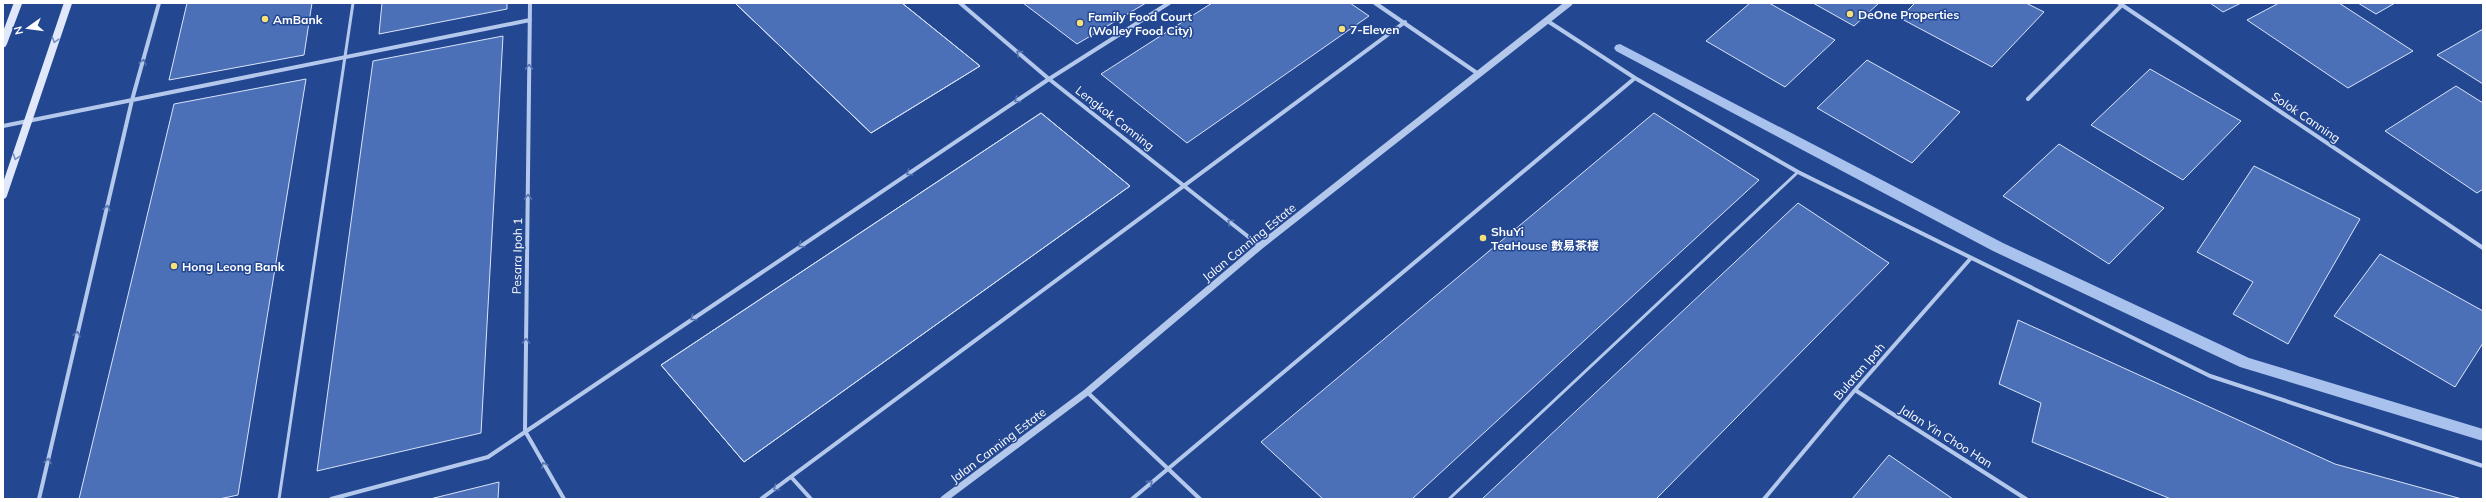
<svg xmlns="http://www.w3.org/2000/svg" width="2486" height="502" viewBox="0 0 2486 502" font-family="Mulish,'Noto Sans SC',sans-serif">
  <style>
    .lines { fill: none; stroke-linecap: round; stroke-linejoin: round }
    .stream { fill: #a8c1ed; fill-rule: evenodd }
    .building { fill: #4b70b8; stroke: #d9e4f9 }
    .service { stroke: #b4c8ec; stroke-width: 3 }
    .minor { stroke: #b4c8ec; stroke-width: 4 }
    .tertiary { stroke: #b4c8ec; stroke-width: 7 }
    .secondary { stroke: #e0e8fa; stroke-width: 8 }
    .oneway { stroke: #788fc0 }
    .oneway2 { stroke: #5674b1 }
    .poi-dot { fill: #f8e076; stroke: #234791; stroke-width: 1.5 }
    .labels { text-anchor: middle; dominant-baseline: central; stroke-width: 3; stroke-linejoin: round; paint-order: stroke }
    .poi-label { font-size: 12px; font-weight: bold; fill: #fff; stroke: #234791; text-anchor: start }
    .street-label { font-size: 12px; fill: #fff; stroke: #234791 }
  </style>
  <rect width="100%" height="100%" fill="#234791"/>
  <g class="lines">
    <!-- stream -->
    <path class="stream" d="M1620,44L2003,243L2249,358L2483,429V441L2240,367L1993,251L1616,51L1614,48L1616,45Z"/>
  </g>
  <!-- building -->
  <path class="building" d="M187,3H312L304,55L169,80Z
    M382,3H507V9L379,34Z
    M735,3H902L980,66L871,133Z
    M735,3H902L980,66L871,133Z
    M1023,3H1146L1077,44Z
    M1212,3H1350L1369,16L1187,143L1101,74Z
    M1750,3H1769L1835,40L1785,87L1706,41Z
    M1813,3H1879L1854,26Z
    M1915,3H2026L2044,12L1992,67L1900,18Z
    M2210,3H2241L2223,12Z
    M2279,3H2339L2413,51L2348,88L2247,20Z
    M2358,3H2395L2376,14Z
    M2483,29V84L2437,55Z
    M503,36L481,433L317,471L373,61Z
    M1867,60L1960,112L1912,163L1817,108Z
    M2150,69L2241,121L2183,180L2091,125Z
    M306,79L238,495L219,499H79L174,104Z
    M2456,86L2483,103V189L2477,193L2385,131Z
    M1041,113L1130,186L744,462L661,365Z
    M1041,113L1130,186L744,462L661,365Z
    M1654,113L1759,180L1412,499H1323L1261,442Z
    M2059,144L2164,208L2109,264L2003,196Z
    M2254,166L2360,219L2288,344L2233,314L2253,282L2197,252Z
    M1798,203L1889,263L1656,499H1482Z
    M2380,254L2483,311V343L2455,387L2334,316Z
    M2018,320L2335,464L2462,499H2171L2032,442L2041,403L1999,384Z
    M1889,455L1953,499H1852Z
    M499,482L498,499H430Z"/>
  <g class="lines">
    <!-- service -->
    <path class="service" d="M279,499L353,3
      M1449,499L1798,172"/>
    <!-- minor -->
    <path class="minor" d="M530,3L525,431L564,499
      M960,3L1049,79L1260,246
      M1375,3L1477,73
      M2119,3L2483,248
      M1546,20L1635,78L1798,172L2210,376L2483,466
      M2028,99L2122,5
      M3,126L530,20
      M1855,390L2026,499
      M1087,392L1200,499
      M792,478L811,499
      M39,499L132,100L159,3
      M331,499L488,457L1049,79L1169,3
      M761,499L1405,22
      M1132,499L1635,78
      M1764,499L1855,390L1971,258"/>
    <!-- tertiary -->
    <path class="tertiary" d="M944,499L1087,392L1260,246L1569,3"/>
    <!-- secondary -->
    <path class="secondary" d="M3,43L18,3
      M3,195L68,3"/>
  </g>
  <!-- one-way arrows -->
  <defs><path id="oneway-chevron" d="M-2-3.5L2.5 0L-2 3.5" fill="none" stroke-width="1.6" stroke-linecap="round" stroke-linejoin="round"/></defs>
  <g class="oneway">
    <use href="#oneway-chevron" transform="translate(55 40) rotate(108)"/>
    <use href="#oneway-chevron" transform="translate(16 157) rotate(109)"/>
  </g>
  <g class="oneway2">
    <use href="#oneway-chevron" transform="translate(1019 53) rotate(-140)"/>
    <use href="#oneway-chevron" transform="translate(143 62) rotate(-74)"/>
    <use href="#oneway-chevron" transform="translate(529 67) rotate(-89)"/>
    <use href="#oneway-chevron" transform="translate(1017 100) rotate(146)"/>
    <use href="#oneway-chevron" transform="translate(909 173) rotate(146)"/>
    <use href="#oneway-chevron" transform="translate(528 197) rotate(-89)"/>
    <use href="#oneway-chevron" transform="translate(107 208) rotate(-77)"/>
    <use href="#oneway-chevron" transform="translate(1230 222) rotate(-141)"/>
    <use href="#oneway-chevron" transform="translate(801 245) rotate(146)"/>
    <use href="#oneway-chevron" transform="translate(693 318) rotate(146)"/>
    <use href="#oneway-chevron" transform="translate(77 334) rotate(-77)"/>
    <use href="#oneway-chevron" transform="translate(526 341) rotate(-89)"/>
    <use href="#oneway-chevron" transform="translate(48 461) rotate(-77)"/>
    <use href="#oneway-chevron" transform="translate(544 465) rotate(-120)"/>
    <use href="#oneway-chevron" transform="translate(1150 483) rotate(-40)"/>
    <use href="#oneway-chevron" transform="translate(776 488) rotate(145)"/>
  </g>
  <!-- markers -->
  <g class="poi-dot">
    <circle cx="1850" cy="14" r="4"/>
    <circle cx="265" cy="19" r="4"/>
    <circle cx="1080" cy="23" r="4"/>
    <circle cx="1342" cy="29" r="4"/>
    <circle cx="1483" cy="238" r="4"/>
    <circle cx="174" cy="266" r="4"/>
  </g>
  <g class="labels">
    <!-- poi labels -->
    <g class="poi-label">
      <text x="1858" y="14">DeOne Properties</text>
      <text x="1088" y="16">Family Food Court<tspan x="1088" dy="14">(Wolley Food City)</tspan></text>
      <text x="273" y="19">AmBank</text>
      <text x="1350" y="29">7-Eleven</text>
      <text x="1491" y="231">ShuYi<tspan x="1491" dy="14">TeaHouse 數易茶楼</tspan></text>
      <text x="182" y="266">Hong Leong Bank</text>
    </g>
    <!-- street labels -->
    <g class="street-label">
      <text transform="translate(2306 117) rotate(34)">Solok Canning</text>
      <text transform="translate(1115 118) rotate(38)">Lengkok Canning</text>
      <text transform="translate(1249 242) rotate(-39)">Jalan Canning Estate</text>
      <text transform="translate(517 256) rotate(-89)">Pesara Ipoh 1</text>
      <text transform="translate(1859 371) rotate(-49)">Bulatan Ipoh</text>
      <text transform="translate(1946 436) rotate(32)">Jalan Yin Choo Han</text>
      <text transform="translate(998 445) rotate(-37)">Jalan Canning Estate</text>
    </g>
  </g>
  <!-- border -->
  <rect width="2486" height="502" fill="none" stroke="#ffffff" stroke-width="8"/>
  <!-- north arrow -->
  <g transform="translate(28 28) rotate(256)" stroke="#234791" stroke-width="3" paint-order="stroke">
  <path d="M0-3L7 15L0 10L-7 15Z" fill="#ffffff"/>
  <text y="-6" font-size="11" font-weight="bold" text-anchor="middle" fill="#ffffff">N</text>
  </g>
</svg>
